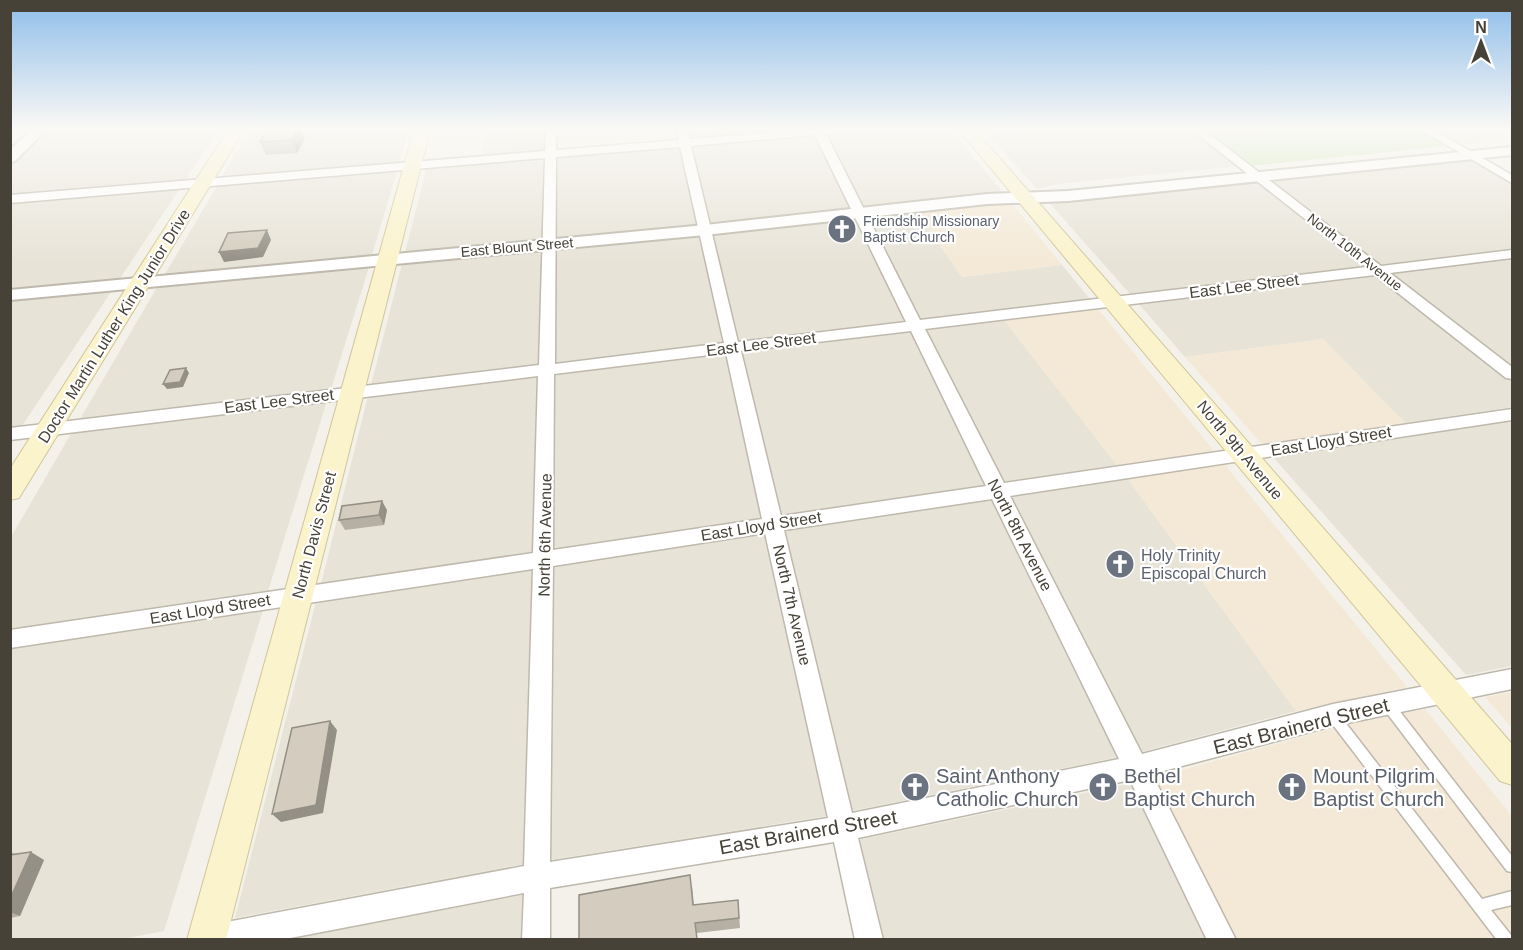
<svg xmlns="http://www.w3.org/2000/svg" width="1523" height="950" viewBox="0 0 1523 950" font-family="Arial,sans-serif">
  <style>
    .residential { fill: #e7e3d7 }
    .commercial { fill: #f4e9d6 }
    .green { fill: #cce5b4 }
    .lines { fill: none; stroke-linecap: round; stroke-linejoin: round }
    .service-casing { stroke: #beb9ac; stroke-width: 3 }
    .minor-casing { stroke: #beb9ac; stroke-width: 3 }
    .tertiary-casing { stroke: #beb9ac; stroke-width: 4 }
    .secondary-casing { stroke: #d0c69b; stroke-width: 2 }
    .path { stroke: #bfb69e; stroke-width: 2; stroke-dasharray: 2 2; stroke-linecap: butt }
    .service { fill: #fff; fill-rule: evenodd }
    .minor { fill: #fff; fill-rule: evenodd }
    .tertiary { fill: #fff; fill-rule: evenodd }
    .secondary { fill: #fbf3cb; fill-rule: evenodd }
    .wall { fill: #b6b0a4 }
    .shaded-wall { fill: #949086 }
    .building { fill: #d4cdbf; stroke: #949086; stroke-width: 1.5 }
    .labels { text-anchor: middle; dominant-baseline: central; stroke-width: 4.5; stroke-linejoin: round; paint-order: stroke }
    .far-worship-label { font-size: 14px; fill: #5b616d; stroke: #fff; text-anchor: start }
    .far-street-label { font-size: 14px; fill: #474238; stroke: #fff }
    .street-label { font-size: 16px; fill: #474238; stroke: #fff }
    .worship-label { font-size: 16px; fill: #5b616d; stroke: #fff; text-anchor: start }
    .near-street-label { font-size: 20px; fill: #474238; stroke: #fff }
    .near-worship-label { font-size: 20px; fill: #5b616d; stroke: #fff; text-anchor: start }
  </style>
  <rect width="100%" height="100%" fill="#f3f1e9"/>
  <!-- residential -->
  <path class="residential" d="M44,130H218L185,181L11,196V164Z
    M250,130H409L399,162L221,178Z
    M485,130H546L545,151L482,156Z
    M687,130H812L690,141Z
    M862,130H951L1004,194L865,211L825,135Z
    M984,130H1191L1238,166L1057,184L1037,189Z
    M1432,130H1512V139L1458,145Z
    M816,137L853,212L711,226L691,146Z
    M680,147L698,227L556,240V156Z
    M545,157L543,241L405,253L427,166Z
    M1470,159L1512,183V249L1378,265L1266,179Z
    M398,168L372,255L164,276L218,184Z
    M1256,180L1367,266L1130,294L1046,199Z
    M180,188L119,280L11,291V202Z
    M916,211L962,277L1062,265L1090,299L920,319L868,217Z
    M856,219L907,321L738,341L712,233Z
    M700,235L724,343L555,363L556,247Z
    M543,248L540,365L371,385L403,260Z
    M1512,258V368L1389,273Z
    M370,264L331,389L80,419L159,284Z
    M1377,275L1512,380V407L1405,423L1323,339L1185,357L1138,303Z
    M113,289L22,426L11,428L10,300Z
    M1004,320L1117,465L1003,482L925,329Z
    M911,331L986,485L781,515L741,351Z
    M726,353L763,518L554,549L555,374Z
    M539,376L535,552L321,584L368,396Z
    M327,401L268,591L11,630V537L72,432Z
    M1512,421V666L1466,675L1273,457Z
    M1128,479L1296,711L1141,752L1010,497Z
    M993,500L1119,757L851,811L785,531Z
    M767,534L827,816L550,860L554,566Z
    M534,569L524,864L235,918L316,602Z
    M263,610L164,931L123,939L11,940V648Z
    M1132,783L1209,939H883L858,840Z
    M523,895L522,939H289Z"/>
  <!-- commercial -->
  <path class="commercial" d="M1009,200L1062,265L962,277L916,211Z
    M1097,308L1214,451L1117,465L1004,320Z
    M1323,339L1405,423L1262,444L1185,357Z
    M1225,465L1407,687L1296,711L1128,479Z
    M1512,692V728L1485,697Z
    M1425,709L1512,816V939H1236L1153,778L1341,726Z"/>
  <!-- green -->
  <path class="green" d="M1203,130H1419L1448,146L1249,166Z"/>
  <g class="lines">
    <!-- service casing -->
    <g class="service-casing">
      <path id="service" d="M1387,699L1391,700L1512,856V872L1507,871L1383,708L1381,704L1383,700Z
        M1334,712L1338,713L1482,899L1512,891V905L1491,910L1511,935L1512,940H1497L1330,721L1328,717L1330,713Z"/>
    </g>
    <!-- minor casing -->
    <g class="minor-casing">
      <path id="minor" d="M546,130H556V150L679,140L677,130H687L690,139L799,130H845L840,133L826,134L920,320L1366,267L1192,130H1204L1381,266L1512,250V258L1390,273L1512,367V379L1506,378L1375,275L925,329L1004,483L1512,409V420L1010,496L1142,754L1333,704L1512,669V689L1333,726L1152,774L1236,940H1207L1130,780L858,838L883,940H855L834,842L550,888V940H522L524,893L280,940H191L195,930L205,926L524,866L533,569L10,648V630L533,553L538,376L10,440V428L539,365L545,158L10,203V195L545,151ZM815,135L906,322L738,342L691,146ZM680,147L724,343L555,364L556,157ZM911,331L986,486L781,516L741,351ZM726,353L762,519L553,550L554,374ZM992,499L1119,759L852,813L784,530ZM765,533L828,818L550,862L553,566Z
        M1421,130H1434L1512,175V183Z"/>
    </g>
    <!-- tertiary casing -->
    <g class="tertiary-casing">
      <path id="tertiary" d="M31,130H46L15,161L10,162V150Z
        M1512,147V155L1068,201L987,204L705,235L10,300V290L705,225L987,194L1068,191Z"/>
    </g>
    <!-- secondary casing -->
    <g class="secondary-casing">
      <path id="secondary" d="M228,130H244L19,498L10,500V469Z
        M414,130H430L226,940H187Z
        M959,130H975L1512,744V785L1500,781Z"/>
    </g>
    <!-- path -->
    <path class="path" d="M10,133L14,130"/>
    <!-- service -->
    <use href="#service" class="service"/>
    <!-- minor -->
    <use href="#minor" class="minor"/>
    <!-- tertiary -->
    <use href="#tertiary" class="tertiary"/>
    <!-- secondary -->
    <use href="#secondary" class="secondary"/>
  </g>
  <!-- wall -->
  <path class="wall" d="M305,138L297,153L266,155L260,142Z
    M387,510L384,525L345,530L339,520Z
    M10,852L15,854L44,860L20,916L10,918Z
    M692,886L694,905L738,900L740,928L697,933L579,939Z"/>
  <!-- shaded-wall -->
  <path class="shaded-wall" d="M297,130H301L305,138L297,153L291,140Z
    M267,230L271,240L263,257L224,262L219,252Z
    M186,368L189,373L183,387L167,389L163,384Z
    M382,501L387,510L384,525L379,515Z
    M330,721L337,730L323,813L281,822L272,814Z
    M31,852L44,860L20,916L10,912V899Z"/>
  <!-- building -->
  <path class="building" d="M267,130H297L291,140L260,142Z
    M267,230L258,248L219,252L228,233Z
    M186,368L180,382L163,384L170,370Z
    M382,501L379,515L339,520L342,506Z
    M330,721L316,805L272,814L292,728Z
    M31,852L10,899V855Z
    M690,875L693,905L738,900L739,918L695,923L697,939H579V895Z"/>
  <!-- sky -->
  <linearGradient id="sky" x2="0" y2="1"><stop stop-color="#8fbeea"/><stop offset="0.49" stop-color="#faf9f5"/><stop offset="1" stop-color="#faf9f5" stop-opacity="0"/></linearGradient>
  <rect width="1523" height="263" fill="url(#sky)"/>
  <!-- icons -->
  <defs>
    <g id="church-disc" transform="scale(1.5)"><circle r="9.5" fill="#6b7280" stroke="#fff"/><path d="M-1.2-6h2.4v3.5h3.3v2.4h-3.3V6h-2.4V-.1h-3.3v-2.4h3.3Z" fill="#fff"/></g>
  </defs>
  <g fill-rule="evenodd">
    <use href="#church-disc" x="842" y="229"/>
    <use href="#church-disc" x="1120" y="564"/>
    <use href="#church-disc" x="915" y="787"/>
    <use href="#church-disc" x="1103" y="787"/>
    <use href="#church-disc" x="1292" y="787"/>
  </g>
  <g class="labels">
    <!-- far-worship labels -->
    <g class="far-worship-label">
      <text x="863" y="221">Friendship Missionary<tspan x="863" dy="16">Baptist Church</tspan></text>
    </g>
    <!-- far-street labels -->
    <g class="far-street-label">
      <text transform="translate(517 247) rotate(-5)">East Blount Street</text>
      <text transform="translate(1355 252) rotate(38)">North 10th Avenue</text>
    </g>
    <!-- street labels -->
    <g class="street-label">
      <text transform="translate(1244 286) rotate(-7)">East Lee Street</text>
      <text transform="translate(114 326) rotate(-58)">Doctor Martin Luther King Junior Drive</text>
      <text transform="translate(761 344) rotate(-7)">East Lee Street</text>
      <text transform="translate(279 401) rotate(-7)">East Lee Street</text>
      <text transform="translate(1331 441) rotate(-9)">East Lloyd Street</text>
      <text transform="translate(1240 450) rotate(50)">North 9th Avenue</text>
      <text transform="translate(761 526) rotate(-9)">East Lloyd Street</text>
      <text transform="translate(314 535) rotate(-75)">North Davis Street</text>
      <text transform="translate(545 535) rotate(-89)">North 6th Avenue</text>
      <text transform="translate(1020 535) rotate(63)">North 8th Avenue</text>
      <text transform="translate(792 605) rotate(77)">North 7th Avenue</text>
      <text transform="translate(210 609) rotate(-9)">East Lloyd Street</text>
    </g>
    <!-- worship labels -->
    <g class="worship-label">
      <text x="1141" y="555">Holy Trinity<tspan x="1141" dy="18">Episcopal Church</tspan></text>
    </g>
    <!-- near-street labels -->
    <g class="near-street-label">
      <text transform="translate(1301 726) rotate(-14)">East Brainerd Street</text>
      <text transform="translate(808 832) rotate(-10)">East Brainerd Street</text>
    </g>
    <!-- near-worship labels -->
    <g class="near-worship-label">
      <text x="936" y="776">Saint Anthony<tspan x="936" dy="23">Catholic Church</tspan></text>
      <text x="1124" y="776">Bethel<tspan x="1124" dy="23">Baptist Church</tspan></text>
      <text x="1313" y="776">Mount Pilgrim<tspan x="1313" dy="23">Baptist Church</tspan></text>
    </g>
  </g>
  <!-- border -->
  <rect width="1523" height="950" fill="none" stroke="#474238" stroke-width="24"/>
  <!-- north arrow -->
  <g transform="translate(1481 42)" stroke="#ffffff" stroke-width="4.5" paint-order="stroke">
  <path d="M0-4.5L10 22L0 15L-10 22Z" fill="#474238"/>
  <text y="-9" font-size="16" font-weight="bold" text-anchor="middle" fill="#474238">N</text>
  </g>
</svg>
